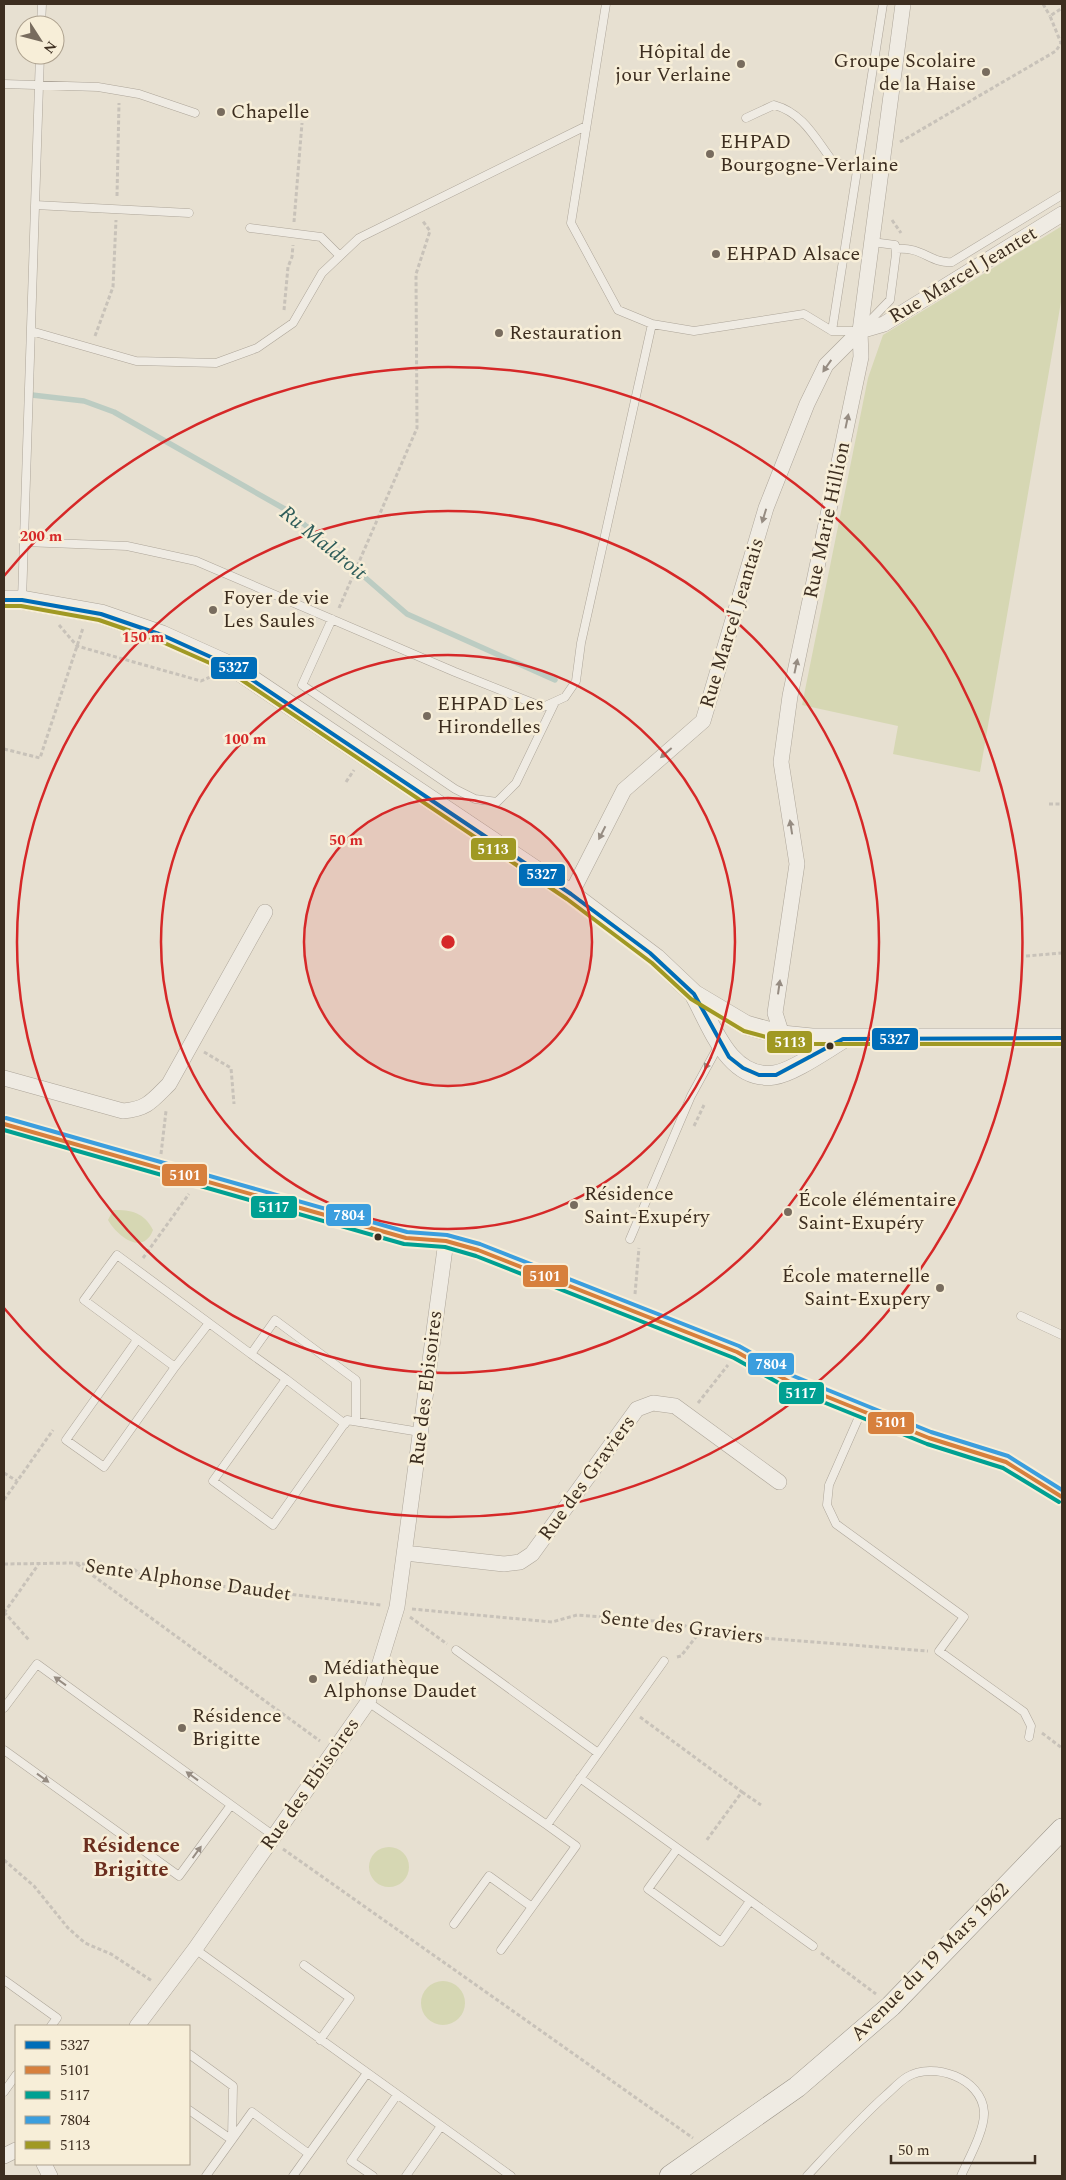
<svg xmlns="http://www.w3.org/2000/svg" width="1066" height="2180" viewBox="0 0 1066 2180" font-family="Spectral,serif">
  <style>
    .green { fill: #d6d7b3 }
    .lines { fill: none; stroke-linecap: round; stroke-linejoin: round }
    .stream { stroke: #bcccc2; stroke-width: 5.5 }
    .service-casing { stroke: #ada599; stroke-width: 9 }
    .minor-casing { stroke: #ada599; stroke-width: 16 }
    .tertiary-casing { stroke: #ada599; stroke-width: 20 }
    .secondary-casing { stroke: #9c958a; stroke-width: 22 }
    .path { stroke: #c8c2b9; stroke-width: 3; stroke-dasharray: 4 2.5; stroke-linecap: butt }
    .service { stroke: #efebe3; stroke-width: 8 }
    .minor { stroke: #efebe3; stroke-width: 15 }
    .tertiary { stroke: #efebe3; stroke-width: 19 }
    .secondary { stroke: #efebe3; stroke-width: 21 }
    .bus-1-casing { stroke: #f7eed8; stroke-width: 8 }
    .bus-2-casing { stroke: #f7eed8; stroke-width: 8 }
    .bus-3-casing { stroke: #f7eed8; stroke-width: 8 }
    .bus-4-casing { stroke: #f7eed8; stroke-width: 8 }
    .bus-5-casing { stroke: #f7eed8; stroke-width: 8 }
    .bus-1 { stroke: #006db8; stroke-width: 4 }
    .bus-2 { stroke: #d7803d; stroke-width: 4 }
    .bus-3 { stroke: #00a092; stroke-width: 4 }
    .bus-4 { stroke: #3b9ede; stroke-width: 4 }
    .bus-5 { stroke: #a09923; stroke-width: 4 }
    .oneway { fill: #968c82 }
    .ring { fill: none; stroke: #d62828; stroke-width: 2.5 }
    .poi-dot { fill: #786c5e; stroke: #f7eed8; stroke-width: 2 }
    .bus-dot { fill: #3d2e20; stroke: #f7eed8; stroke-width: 2 }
    .labels { text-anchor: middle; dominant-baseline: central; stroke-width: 5; stroke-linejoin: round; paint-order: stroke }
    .poi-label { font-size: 20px; fill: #3d2e20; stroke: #f7eed8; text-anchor: start }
    .street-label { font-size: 20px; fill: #3d2e20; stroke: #f7eed8 }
    .water-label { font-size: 21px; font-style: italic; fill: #2f5d5a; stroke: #f7eed8 }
    .neighbourhood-label { font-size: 21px; font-weight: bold; fill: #6b2e1e; stroke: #f7eed8 }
    .centre { fill: #d62828; stroke: #f7eed8; stroke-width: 2.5 }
    .ring-label { font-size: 15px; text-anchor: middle; font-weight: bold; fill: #d62828; stroke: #f7eed8; stroke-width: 5; stroke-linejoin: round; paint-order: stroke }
    .line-badge { stroke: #f7eed8; stroke-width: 2 }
    .badge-label { font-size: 14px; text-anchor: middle; font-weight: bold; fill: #fff }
  </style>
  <rect width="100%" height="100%" fill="#e7e0d1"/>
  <!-- green -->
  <path class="green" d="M1062,226V296L980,772L893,754L898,726L802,705L868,378L883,335Z
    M113,1210C131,1210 144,1212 153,1230C143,1256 118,1237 108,1220Z
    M369 1867a20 20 0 1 1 40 0a20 20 0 1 1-40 0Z
    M421 2003a22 22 0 1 1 44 0a22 22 0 1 1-44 0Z"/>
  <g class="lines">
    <!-- stream -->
    <path class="stream" d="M32,395L84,401L114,412L290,512L407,614L555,680"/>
    <!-- service casing -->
    <g class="service-casing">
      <path id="service" d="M606,4L571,223L618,310L652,324L694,331L804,314L832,331H860L890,300L896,254L895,245L872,242
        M41,25L42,4
        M4,84L98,87L139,94L195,113
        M746,118L774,105C804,113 816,140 834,163L857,167
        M35,205L189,213
        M250,228L321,237L340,256
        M896,249C922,246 931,264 952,262L1062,195
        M31,331L136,361L216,363L257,348L293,323L322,273L359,238L586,126
        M832,331L883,4
        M24,542L127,546L196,561L455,672L543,707L565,697L576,681L581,643L652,324
        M22,600L40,55
        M332,619L302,685L455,789L475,799L497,802L516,783L555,702
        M630,1239L691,1096L720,1043
        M1021,1316L1062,1335
        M209,1323L175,1367L84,1300L117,1255L251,1354
        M137,1340L66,1440L104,1467L175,1367
        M286,1379L251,1354L275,1320L356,1380V1421
        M862,1410L829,1485L827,1505L836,1524L964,1617L939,1651L1024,1712L1031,1726L1029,1737
        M345,1424L286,1379L213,1481L273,1525L347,1420L420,1432
        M456,1650L598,1753
        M368,1702L547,1825L664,1661
        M4,1708L37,1664L274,1836
        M4,1750L179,1876L231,1805
        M580,1778L813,1946
        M677,1849L648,1889L721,1942L750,1901
        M454,1924L489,1876L532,1907
        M195,1949L511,2176
        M501,1950L576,1846L547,1825
        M304,1965L350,1998L320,2040
        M4,1980L57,2018L51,2026
        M189,2054L233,2086L232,2139
        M4,2092L16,2075
        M189,2110L232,2140
        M206,2176L252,2112L309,2154
        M293,2176L367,2073
        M373,2176L351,2161L397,2095
        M406,2176L441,2126
        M807,2176C833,2148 858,2120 886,2095C893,2089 899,2082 907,2077C933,2061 982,2078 984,2112C985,2130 968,2160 961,2176"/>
    </g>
    <!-- minor casing -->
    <g class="minor-casing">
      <path id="minor" d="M571,894L624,790L703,721L766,508L807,404L826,365L860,331L884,324L1062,214
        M782,1035L775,1013L797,864L781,762L790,696L861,357L860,331L903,4
        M4,1078L123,1111C147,1109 152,1101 169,1084L265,912
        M4,1124L270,1201L406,1238L446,1241L478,1250L737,1352L788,1381L929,1438L1006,1462L1062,1497
        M405,1553L504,1564L520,1562L532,1554L637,1409L653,1403L675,1406L779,1482
        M137,2026L195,1949L368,1702L397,1607L446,1241
        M4,2156L16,2150
        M44,2164L50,2176"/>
    </g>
    <!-- tertiary casing -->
    <g class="tertiary-casing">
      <path id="tertiary" d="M4,600H22L101,614L162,635L233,667L571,894L656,958L694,994L746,1025L782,1035L812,1038H1062
        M695,996C712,1027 730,1081 774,1075C792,1073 826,1049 843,1039"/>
    </g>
    <!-- secondary casing -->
    <g class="secondary-casing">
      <path id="secondary" d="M670,2176L797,2087L891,2006L1062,1829"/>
    </g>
    <!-- path -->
    <path class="path" d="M1043,4L1050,16
      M900,142L1056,51L1061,43L1050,16L1062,8
      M117,196L119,103
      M892,220L901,233
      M294,222L302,123
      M284,310L288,267L292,257L293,245
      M95,336L113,287L116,220
      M339,608L417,428L416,274L430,231L422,220
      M59,625L77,646L201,681L210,677
      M4,749L40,758L83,628
      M346,782L354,770
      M1049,804H1062
      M1026,956L1062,953
      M204,1052L231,1068L234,1104
      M694,1126L704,1105
      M161,1154L166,1111
      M143,1258L189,1194
      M635,1294L639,1248
      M698,1403L728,1365
      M4,1473L17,1481
      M4,1500L53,1430
      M4,1564L75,1563L135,1570L143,1577L381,1605
      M77,1564L320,1741
      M412,1609L552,1622L577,1615L680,1623L699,1633L928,1651
      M4,1612L29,1640
      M4,1613L38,1565
      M410,1617L447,1644
      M677,1657L681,1656L699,1633
      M640,1717L742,1792L706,1841
      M1042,1733L1062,1748
      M742,1792L761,1805
      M283,1849L693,2138
      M4,1860L34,1886L68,1928L85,1943L111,1954L152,1981
      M821,1953L876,1994"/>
    <!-- service -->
    <use href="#service" class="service"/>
    <!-- minor -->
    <use href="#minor" class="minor"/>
    <!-- tertiary -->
    <use href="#tertiary" class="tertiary"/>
    <!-- secondary -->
    <use href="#secondary" class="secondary"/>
    <!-- bus-1 casing -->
    <g class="bus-1-casing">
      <path id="bus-1" d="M4,600H22L101,614L162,635L233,667L571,894L650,953L694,994L729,1057L743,1068L759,1075H776L843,1039L1062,1038"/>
    </g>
    <!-- bus-2 casing -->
    <g class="bus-2-casing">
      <path id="bus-2" d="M4,1124L406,1238L446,1241L478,1250L737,1352L788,1381L929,1438L1006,1462L1062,1497"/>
    </g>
    <!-- bus-3 casing -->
    <g class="bus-3-casing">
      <path id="bus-3" d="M4,1130L404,1244L445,1247L476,1256L734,1358L786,1387L927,1444L1003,1468L1059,1502"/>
    </g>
    <!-- bus-4 casing -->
    <g class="bus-4-casing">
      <path id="bus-4" d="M6,1118L407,1232L447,1235L480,1244L739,1346L791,1375L931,1432L1008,1456L1062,1490"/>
    </g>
    <!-- bus-5 casing -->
    <g class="bus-5-casing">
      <path id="bus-5" d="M4,606H21L99,620L160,641L230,672L567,899L652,963L691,999L744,1031L781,1041L812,1044H1062"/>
    </g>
    <!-- bus-1 -->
    <use href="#bus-1" class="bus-1"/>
    <!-- bus-2 -->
    <use href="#bus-2" class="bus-2"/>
    <!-- bus-3 -->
    <use href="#bus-3" class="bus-3"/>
    <!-- bus-4 -->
    <use href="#bus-4" class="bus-4"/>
    <!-- bus-5 -->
    <use href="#bus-5" class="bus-5"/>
  </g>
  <!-- one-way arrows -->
  <defs><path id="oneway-solid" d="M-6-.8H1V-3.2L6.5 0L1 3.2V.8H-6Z" transform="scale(1.25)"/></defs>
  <g class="oneway">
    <use href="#oneway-solid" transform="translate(827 366) rotate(125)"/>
    <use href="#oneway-solid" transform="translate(847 421) rotate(-78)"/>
    <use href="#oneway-solid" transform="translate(764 516) rotate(107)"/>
    <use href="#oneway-solid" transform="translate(796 666) rotate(-78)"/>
    <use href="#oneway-solid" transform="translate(666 753) rotate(139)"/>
    <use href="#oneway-solid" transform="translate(791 827) rotate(-99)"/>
    <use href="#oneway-solid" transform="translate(602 833) rotate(117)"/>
    <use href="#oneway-solid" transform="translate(779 987) rotate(-82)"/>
    <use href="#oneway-solid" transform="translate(708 1063) rotate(119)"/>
    <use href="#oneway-solid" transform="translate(60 1681) rotate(-144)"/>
    <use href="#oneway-solid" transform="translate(192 1776) rotate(-144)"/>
    <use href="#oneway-solid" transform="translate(43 1778) rotate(36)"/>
    <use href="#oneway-solid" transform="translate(197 1852) rotate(-54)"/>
  </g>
  <!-- distance rings -->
  <circle cx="448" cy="942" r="144" fill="#d62828" fill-opacity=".12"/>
  <g class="ring">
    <circle cx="448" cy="942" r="144"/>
    <circle cx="448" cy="942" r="287"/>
    <circle cx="448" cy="942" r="431"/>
    <path d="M4 576A575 575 0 1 1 4 1308"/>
  </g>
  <!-- markers -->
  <g class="poi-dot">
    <circle cx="741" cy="64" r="5"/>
    <circle cx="986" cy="72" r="5"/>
    <circle cx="221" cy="112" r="5"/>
    <circle cx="710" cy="154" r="5"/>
    <circle cx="716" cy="254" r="5"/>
    <circle cx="499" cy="333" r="5"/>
    <circle cx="213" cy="610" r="5"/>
    <circle cx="427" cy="716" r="5"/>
    <circle cx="574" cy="1205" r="5"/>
    <circle cx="788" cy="1212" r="5"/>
    <circle cx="940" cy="1288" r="5"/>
    <circle cx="313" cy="1679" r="5"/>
    <circle cx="182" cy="1728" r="5"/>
  </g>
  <g class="bus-dot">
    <circle cx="830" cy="1046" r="4.5"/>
    <circle cx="378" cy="1237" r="4.5"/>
  </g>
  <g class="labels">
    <!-- poi labels -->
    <g class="poi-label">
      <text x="731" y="52" text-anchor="end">Hôpital de<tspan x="731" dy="23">jour Verlaine</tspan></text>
      <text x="976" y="61" text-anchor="end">Groupe Scolaire<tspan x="976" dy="23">de la Haise</tspan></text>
      <text x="231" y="112">Chapelle</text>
      <text x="720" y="142">EHPAD<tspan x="720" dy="23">Bourgogne-Verlaine</tspan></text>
      <text x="726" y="254">EHPAD Alsace</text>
      <text x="509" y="333">Restauration</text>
      <text x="223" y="598">Foyer de vie<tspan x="223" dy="23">Les Saules</tspan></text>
      <text x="437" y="704">EHPAD Les<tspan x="437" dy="23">Hirondelles</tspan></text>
      <text x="584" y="1194">Résidence<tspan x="584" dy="23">Saint-Exupéry</tspan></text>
      <text x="798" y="1200">École élémentaire<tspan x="798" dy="23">Saint-Exupéry</tspan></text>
      <text x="930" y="1276" text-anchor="end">École maternelle<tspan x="930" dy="23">Saint-Exupery</tspan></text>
      <text x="323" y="1668">Médiathèque<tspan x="323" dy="23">Alphonse Daudet</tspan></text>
      <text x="192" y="1716">Résidence<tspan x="192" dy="23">Brigitte</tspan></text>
    </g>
    <!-- street labels -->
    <g class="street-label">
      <text transform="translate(963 275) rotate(-31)">Rue Marcel Jeantet</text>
      <text transform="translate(827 520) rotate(-78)">Rue Marie Hillion</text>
      <text transform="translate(732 623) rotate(-73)">Rue Marcel Jeantais</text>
      <text transform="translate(426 1388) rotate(-83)">Rue des Ebisoires</text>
      <text transform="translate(587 1478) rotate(-54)">Rue des Graviers</text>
      <text transform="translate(188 1580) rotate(8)">Sente Alphonse Daudet</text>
      <text transform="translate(682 1627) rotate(7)">Sente des Graviers</text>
      <text transform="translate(310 1784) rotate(-55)">Rue des Ebisoires</text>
      <text transform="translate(930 1962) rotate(-45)">Avenue du 19 Mars 1962</text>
    </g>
    <!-- water labels -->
    <g class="water-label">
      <text transform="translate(323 543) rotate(39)">Ru Maldroit</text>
    </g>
    <!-- neighbourhood labels -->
    <g class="neighbourhood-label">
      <text x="131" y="1846">Résidence<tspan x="131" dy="24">Brigitte</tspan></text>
    </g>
  </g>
  <circle cx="448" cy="942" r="8" class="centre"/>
  <g class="ring-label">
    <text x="41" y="541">200 m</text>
    <text x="143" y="642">150 m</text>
    <text x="245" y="744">100 m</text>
    <text x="346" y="845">50 m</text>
  </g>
  <g class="line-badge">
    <rect x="210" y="656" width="48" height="24" rx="5" fill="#006db8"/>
    <rect x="470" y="837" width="47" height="24" rx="5" fill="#a09923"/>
    <rect x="518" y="863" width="48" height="24" rx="5" fill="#006db8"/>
    <rect x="871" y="1027" width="48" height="24" rx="5" fill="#006db8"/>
    <rect x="766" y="1030" width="47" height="24" rx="5" fill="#a09923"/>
    <rect x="161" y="1163" width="47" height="24" rx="5" fill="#d7803d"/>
    <rect x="250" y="1195" width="48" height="24" rx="5" fill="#00a092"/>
    <rect x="325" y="1203" width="47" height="24" rx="5" fill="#3b9ede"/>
    <rect x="522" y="1264" width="47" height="24" rx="5" fill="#d7803d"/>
    <rect x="747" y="1352" width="48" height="24" rx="5" fill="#3b9ede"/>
    <rect x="778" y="1381" width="47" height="24" rx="5" fill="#00a092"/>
    <rect x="867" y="1411" width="48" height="24" rx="5" fill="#d7803d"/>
  </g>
  <g class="badge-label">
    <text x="234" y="672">5327</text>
    <text x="493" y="854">5113</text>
    <text x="542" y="879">5327</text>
    <text x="895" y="1044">5327</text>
    <text x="790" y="1047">5113</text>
    <text x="185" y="1180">5101</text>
    <text x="274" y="1212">5117</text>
    <text x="349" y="1220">7804</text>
    <text x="545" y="1281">5101</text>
    <text x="771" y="1369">7804</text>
    <text x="801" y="1398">5117</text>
    <text x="891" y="1427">5101</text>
  </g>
  <!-- border -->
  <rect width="1066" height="2180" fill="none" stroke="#3d2e20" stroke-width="10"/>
  <!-- legend -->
  <rect x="15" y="2025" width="175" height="140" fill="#f7eed8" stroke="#ada18e"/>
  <rect x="25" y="2041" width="25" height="8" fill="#006db8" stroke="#ada18e"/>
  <text x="60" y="2050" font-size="15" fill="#3d2e20">5327</text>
  <rect x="25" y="2066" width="25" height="8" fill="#d7803d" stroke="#ada18e"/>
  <text x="60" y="2075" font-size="15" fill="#3d2e20">5101</text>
  <rect x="25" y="2091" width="25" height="8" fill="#00a092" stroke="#ada18e"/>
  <text x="60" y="2100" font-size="15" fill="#3d2e20">5117</text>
  <rect x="25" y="2116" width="25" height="8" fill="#3b9ede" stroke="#ada18e"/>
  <text x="60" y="2125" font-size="15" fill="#3d2e20">7804</text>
  <rect x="25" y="2141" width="25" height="8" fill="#a09923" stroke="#ada18e"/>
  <text x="60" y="2150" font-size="15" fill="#3d2e20">5113</text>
  <!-- north arrow -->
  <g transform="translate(40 40) rotate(126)"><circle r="24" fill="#f7eed8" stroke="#ada18e"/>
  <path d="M0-4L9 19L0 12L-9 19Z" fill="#786c5e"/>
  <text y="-8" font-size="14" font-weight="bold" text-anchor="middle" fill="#3d2e20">N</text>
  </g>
  <!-- scale -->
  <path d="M891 2155v8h144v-8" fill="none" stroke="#3d2e20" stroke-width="2.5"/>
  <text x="898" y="2155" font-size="15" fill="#3d2e20" stroke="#f7eed8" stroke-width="4" paint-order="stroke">50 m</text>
</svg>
